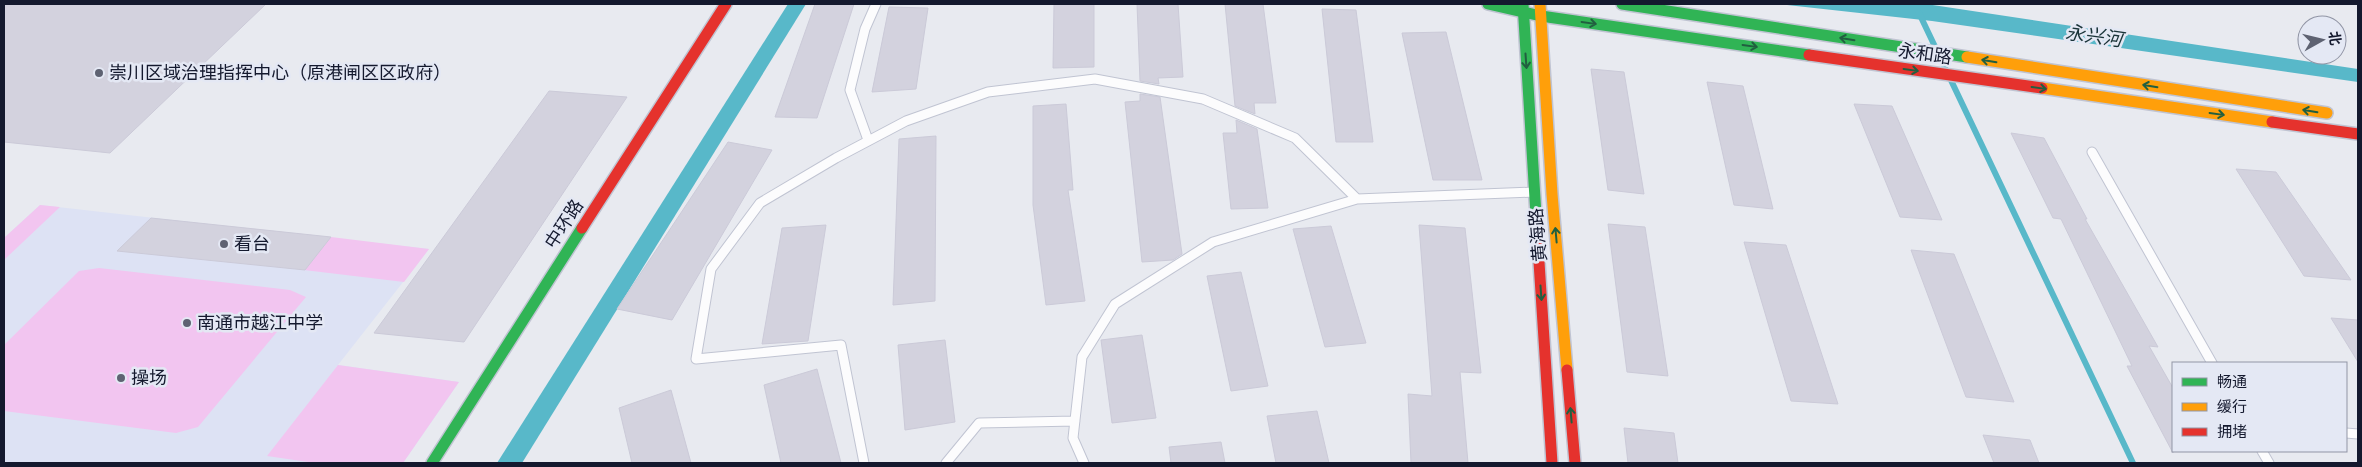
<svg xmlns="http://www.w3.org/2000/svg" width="2362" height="467" viewBox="0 0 2362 467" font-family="'Crimson Pro','Noto Sans SC',serif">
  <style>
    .built { fill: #dde2f4 }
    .green { fill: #f2c5f0 }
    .water { fill: #58b8c9 }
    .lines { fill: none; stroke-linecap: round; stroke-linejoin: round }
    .stream { stroke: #58b8c9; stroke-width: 6 }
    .canal { fill: #58b8c9; fill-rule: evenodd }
    .building { fill: #d3d2de; stroke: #cbcad8 }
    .lane-casing { stroke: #c0c4d2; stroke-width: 11 }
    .fast-casing { stroke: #c0c4d2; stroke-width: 14 }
    .slow-casing { stroke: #c0c4d2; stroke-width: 14 }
    .jam-casing { stroke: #c0c4d2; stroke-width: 14 }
    .lane { stroke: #fcfcfd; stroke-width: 9 }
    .fast { stroke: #30b455; stroke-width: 11 }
    .slow { stroke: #ff9f0a; stroke-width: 11 }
    .jam { stroke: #e5322d; stroke-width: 11 }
    .oneway { stroke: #215f40 }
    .poi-dot { fill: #5e6272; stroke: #e4e8f4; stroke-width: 2 }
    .labels { text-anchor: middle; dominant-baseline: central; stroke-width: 5; stroke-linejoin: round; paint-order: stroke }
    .street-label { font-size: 18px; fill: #14192e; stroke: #e4e8f4 }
    .poi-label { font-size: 18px; fill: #14192e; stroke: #e4e8f4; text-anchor: start }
    .water-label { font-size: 19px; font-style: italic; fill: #193338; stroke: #e4e8f4 }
  </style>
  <rect width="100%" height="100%" fill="#e8eaf0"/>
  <!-- built -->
  <path class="built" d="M40,205L429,249L338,365L459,382L403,463H4V238Z"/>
  <!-- green -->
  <path class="green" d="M40,205L60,207L4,260V238Z
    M331,237L429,249L404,282L304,270Z
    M99,268L290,290L306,297L198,427L176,433L4,411V345L79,271Z
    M338,365L459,382L403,463H315L267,456Z"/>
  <!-- water -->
  <path class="water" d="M1778,4H1926L2358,69V82L1932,21Z"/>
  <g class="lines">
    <!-- stream -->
    <path class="stream" d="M1919,13L2133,463"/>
    <!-- canal -->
    <path class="canal" d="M788,4H806L522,463H497Z"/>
  </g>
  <!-- building -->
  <path class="building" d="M4,4H266L110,153L4,142Z
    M815,4H854L817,118L775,117Z
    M1054,4H1094V67L1053,68Z
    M1137,4H1178L1183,77L1158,78L1159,84L1140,81Z
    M1225,4H1263L1276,103H1254L1255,114L1235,106Z
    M889,7L928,8L916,89L872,92Z
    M1322,9L1356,10L1373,142H1336Z
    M1446,32L1482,180H1433L1402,33Z
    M1591,69L1624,72L1644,194L1608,190Z
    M1707,82L1743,86L1773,209L1734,205Z
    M549,91L627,97L464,342L374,333Z
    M1140,94L1160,97L1182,254L1173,260L1142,262L1125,102L1140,101Z
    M1066,104L1073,190H1068L1085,301L1046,305L1033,205V106Z
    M1854,104L1892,106L1942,220L1900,217Z
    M1236,120L1257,129L1268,208L1231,209L1223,133H1237Z
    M2011,133L2044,138L2087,219H2085L2158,347L2149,346L2173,388V453L2127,366H2132L2061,219L2053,218Z
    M936,136L935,301L893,305L899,139Z
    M728,142L772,150L672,320L617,309Z
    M2236,169L2276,172L2351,280L2304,276Z
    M151,218L331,237L305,270L117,251Z
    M1608,224L1645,227L1668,376L1627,372Z
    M826,225L808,341L762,344L782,228Z
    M1419,225L1465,228L1481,373L1460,372L1468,463H1411L1408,394L1432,396Z
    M1331,226L1366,343L1325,347L1293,229Z
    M1744,242L1786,245L1838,404L1791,401Z
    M1911,250L1954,254L2014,402L1966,397Z
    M1241,272L1268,386L1231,391L1207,276Z
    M2331,318L2358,320V362Z
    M1142,335L1156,418L1112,423L1101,340Z
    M945,340L955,422L905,430L898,345Z
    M817,369L841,463H781L764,385Z
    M671,390L691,463H632L619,408Z
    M1317,411L1329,463H1276L1267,416Z
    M1624,428L1674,433L1678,463H1628Z
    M1983,435L2030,440L2039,463H1994Z
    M1221,442L1225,463H1171L1169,447Z"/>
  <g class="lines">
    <!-- lane casing -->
    <g class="lane-casing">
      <path id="lane" d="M868,140L850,90L865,29L876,4
        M2092,152L2212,363
        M2346,433L2358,434
        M2262,451L2269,463
        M864,463L841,345L696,359L711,269L760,203L836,158L906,121L988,92L1095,79L1203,99L1295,138L1357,199
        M946,463L979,423L1075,421
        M1084,463L1073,438L1082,357L1115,304L1213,242L1357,199L1534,192"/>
    </g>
    <!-- fast casing -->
    <g class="fast-casing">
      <path id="fast" d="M1488,4L1541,16L1809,55
        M1523,4L1537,231
        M1622,4L1967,57
        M432,463L582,228"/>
    </g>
    <!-- slow casing -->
    <g class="slow-casing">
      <path id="slow" d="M1540,4L1552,194L1567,370
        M1967,57L2327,113
        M2042,88L2272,122"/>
    </g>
    <!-- jam casing -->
    <g class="jam-casing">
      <path id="jam" d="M1809,55L2042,88
        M2272,122L2358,134
        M582,228L726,4
        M1537,231L1552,463
        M1567,370L1575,463"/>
    </g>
    <!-- lane -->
    <use href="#lane" class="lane"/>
    <!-- fast -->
    <use href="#fast" class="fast"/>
    <!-- slow -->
    <use href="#slow" class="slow"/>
    <!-- jam -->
    <use href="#jam" class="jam"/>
  </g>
  <!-- one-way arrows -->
  <defs><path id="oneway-shaft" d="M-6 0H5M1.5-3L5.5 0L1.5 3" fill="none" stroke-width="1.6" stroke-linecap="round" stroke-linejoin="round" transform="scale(1.25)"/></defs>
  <g class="oneway">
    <use href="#oneway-shaft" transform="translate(1589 23) rotate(8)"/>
    <use href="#oneway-shaft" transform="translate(1847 39) rotate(-171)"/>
    <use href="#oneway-shaft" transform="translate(1750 46) rotate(8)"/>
    <use href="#oneway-shaft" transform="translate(1526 61) rotate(86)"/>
    <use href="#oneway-shaft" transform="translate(1989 61) rotate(-171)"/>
    <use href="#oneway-shaft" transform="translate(1911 70) rotate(8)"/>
    <use href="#oneway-shaft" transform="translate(2150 86) rotate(-171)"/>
    <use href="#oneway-shaft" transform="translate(2039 88) rotate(8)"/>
    <use href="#oneway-shaft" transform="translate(2310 111) rotate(-171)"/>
    <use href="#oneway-shaft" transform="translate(2217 114) rotate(8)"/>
    <use href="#oneway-shaft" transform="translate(1556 235) rotate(-95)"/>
    <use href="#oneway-shaft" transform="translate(1541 293) rotate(86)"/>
    <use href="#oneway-shaft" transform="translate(1571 415) rotate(-95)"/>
  </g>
  <!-- markers -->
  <g class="poi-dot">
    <circle cx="99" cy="73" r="5"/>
    <circle cx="224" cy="244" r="5"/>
    <circle cx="187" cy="323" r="5"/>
    <circle cx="121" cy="378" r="5"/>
  </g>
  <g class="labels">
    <!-- street labels -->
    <g class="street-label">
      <text transform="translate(1925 54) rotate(8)">永和路</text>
      <text transform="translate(564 224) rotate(-57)">中环路</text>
      <text transform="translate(1538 235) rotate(-95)">黄海路</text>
    </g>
    <!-- poi labels -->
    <g class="poi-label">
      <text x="109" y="73">崇川区域治理指挥中心（原港闸区区政府）</text>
      <text x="234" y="244">看台</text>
      <text x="197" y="323">南通市越江中学</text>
      <text x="131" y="378">操场</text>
    </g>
    <!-- water labels -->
    <g class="water-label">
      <text transform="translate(2094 36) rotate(8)">永兴河</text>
    </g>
  </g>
  <!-- border -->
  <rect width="2362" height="467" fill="none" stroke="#14192e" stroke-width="10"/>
  <!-- legend -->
  <rect x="2172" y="362" width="175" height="90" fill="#e4e8f4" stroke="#9195a5"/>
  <rect x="2182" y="378" width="25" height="8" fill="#30b455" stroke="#9195a5"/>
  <text x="2217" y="387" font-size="15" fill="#14192e">畅通</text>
  <rect x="2182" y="403" width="25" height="8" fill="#ff9f0a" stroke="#9195a5"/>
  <text x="2217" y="412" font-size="15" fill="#14192e">缓行</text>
  <rect x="2182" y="428" width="25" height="8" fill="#e5322d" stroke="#9195a5"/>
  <text x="2217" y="437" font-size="15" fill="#14192e">拥堵</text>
  <!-- north arrow -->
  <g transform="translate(2322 40) rotate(82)"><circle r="24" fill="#e4e8f4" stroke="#9195a5"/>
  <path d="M0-4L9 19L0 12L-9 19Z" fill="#5e6272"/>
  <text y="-8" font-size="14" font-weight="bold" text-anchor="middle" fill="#14192e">北</text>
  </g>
</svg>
